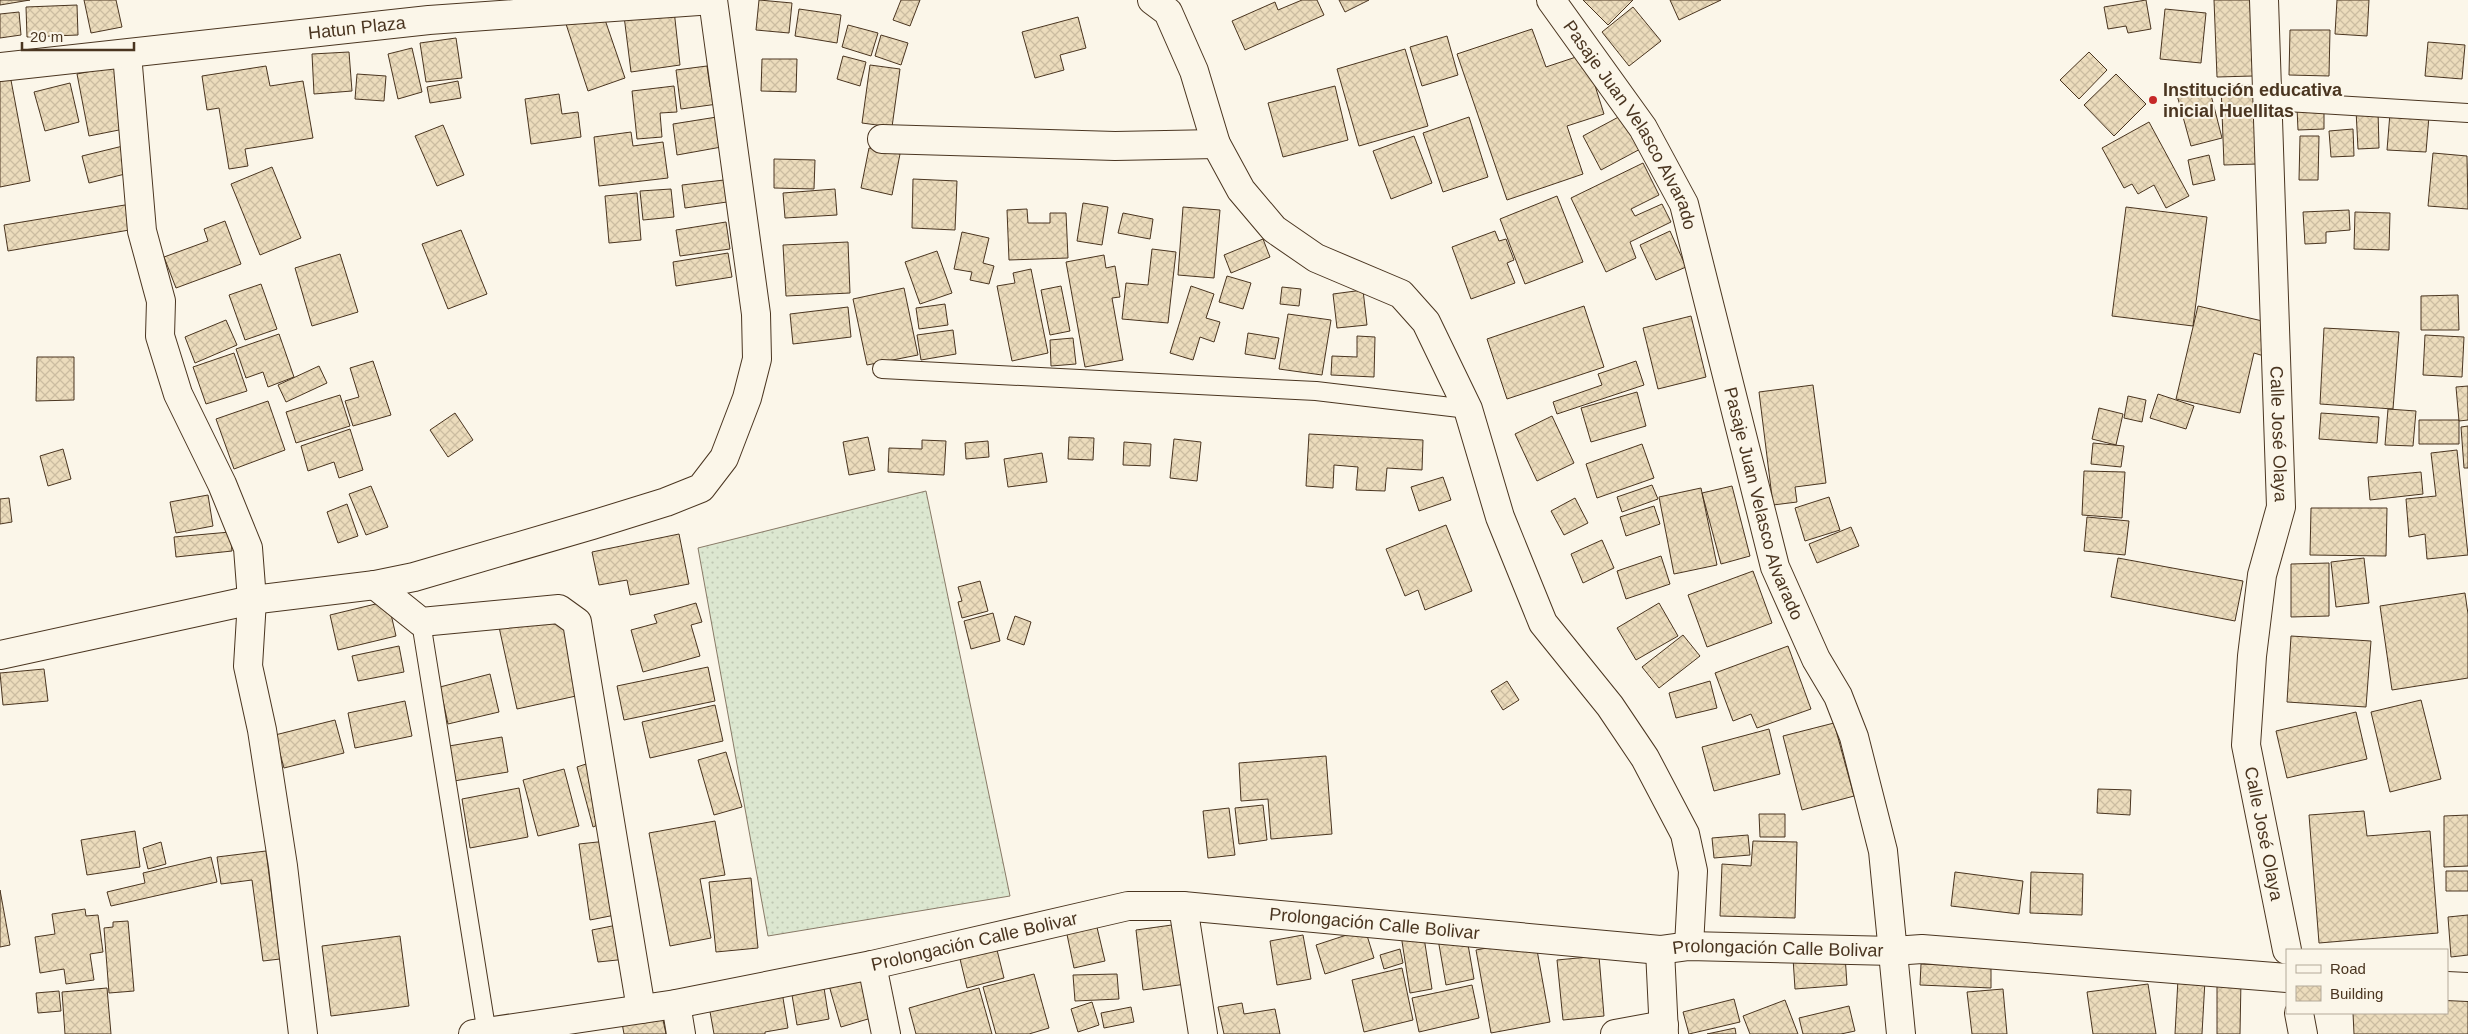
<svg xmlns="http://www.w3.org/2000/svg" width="2468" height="1034" viewBox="0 0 2468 1034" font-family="Arial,sans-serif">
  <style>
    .grass { fill: url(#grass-dots); stroke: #887966 }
    .building { fill: url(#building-cross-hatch); stroke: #4a3520 }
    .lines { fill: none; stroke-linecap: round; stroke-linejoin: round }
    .lane-casing { stroke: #4a3520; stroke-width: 20 }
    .street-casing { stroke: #4a3520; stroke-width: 30 }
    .lane { stroke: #fbf6e9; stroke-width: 18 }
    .street { stroke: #fbf6e9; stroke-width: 28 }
    .poi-dot { fill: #c62828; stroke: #fbf6e9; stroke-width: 2 }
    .labels { text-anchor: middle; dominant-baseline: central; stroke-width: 4; stroke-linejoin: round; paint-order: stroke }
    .street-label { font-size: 18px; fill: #4a3520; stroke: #fbf6e9 }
    .poi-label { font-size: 18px; font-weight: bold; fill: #4a3520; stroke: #fbf6e9; text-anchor: start }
  </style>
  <defs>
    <pattern id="grass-dots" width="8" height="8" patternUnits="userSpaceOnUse" patternTransform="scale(1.25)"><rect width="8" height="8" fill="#dce7d0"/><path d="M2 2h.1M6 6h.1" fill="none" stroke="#bec7b2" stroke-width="1.8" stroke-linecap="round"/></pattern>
    <pattern id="building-cross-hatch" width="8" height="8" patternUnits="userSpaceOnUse" patternTransform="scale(1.25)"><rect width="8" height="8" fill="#ecdcbc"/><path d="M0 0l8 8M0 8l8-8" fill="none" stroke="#ccbda1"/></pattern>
  </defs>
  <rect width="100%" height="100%" fill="#fbf6e9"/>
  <!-- grass -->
  <path class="grass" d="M926,491L1010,896L768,936L698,548Z"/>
  <!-- building -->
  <path class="building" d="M0,0H30L0,5Z
    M84,0H116L122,27L91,33Z
    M759,0L792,3L789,33L756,30Z
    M901,0H920L910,26L893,20Z
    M1302,0H1317L1324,15L1245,50L1232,21L1275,2L1278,10Z
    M1339,0H1369L1345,12Z
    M1583,0H1633L1608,25Z
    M1670,0H1721L1679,20Z
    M2146,0L2151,29L2128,33L2126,26L2108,29L2104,7Z
    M2214,0H2250L2253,76L2217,77Z
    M2337,0H2369L2367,36L2335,34Z
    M77,5L78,35L27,37L26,7Z
    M1633,7L1661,41L1629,66L1602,32Z
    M799,9L841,15L837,43L795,36Z
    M2165,9L2206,13L2201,63L2160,59Z
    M674,10L680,65L631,72L624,16Z
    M602,11L625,78L588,91L566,24Z
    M19,12L21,35L0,38V14Z
    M1078,17L1086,48L1060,55L1064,70L1035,78L1022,32Z
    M848,25L878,33L871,56L842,47Z
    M1532,29L1546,67L1585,54L1604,114L1567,126L1583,174L1507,200L1457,54Z
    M2290,30H2330L2329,76L2289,75Z
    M881,35L908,43L901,65L875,56Z
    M1447,36L1458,75L1422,86L1410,47Z
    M456,38L462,78L426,82L420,43Z
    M2428,42L2465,45L2462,79L2425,76Z
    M412,48L422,92L398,99L388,54Z
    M1405,49L1428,126L1359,146L1337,69Z
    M349,52L352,91L314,94L312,54Z
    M2089,52L2107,70L2079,99L2060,80Z
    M843,56L866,62L860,86L837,79Z
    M762,59H797L796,92L761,91Z
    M870,65L900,69L892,127L862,123Z
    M116,66L129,128L89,136L77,74Z
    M266,66L270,86L303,81L313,138L245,149L248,166L229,169L219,108L207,110L202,76Z
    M707,66L710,87L723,85L725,103L681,109L676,70Z
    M357,74L386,76L384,101L355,99Z
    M2116,74L2146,104L2114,136L2084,105Z
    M10,75L30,181L0,187V77Z
    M458,81L461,98L430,103L427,87Z
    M70,83L79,122L45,131L34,92Z
    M2255,85L2257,164L2224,165L2221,86Z
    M674,86L677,112L660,113L662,137L637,139L632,91Z
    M1335,86L1348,140L1283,157L1268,103Z
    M2209,87L2222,138L2191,146L2177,95Z
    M559,94L562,114L578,112L581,137L531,144L525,99Z
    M2297,108H2324V129L2298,130Z
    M2356,110H2378L2379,148L2358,149Z
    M1626,113L1644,147L1601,170L1583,136Z
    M2390,113L2429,116L2426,152L2387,150Z
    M723,116L727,146L677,155L673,124Z
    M1469,117L1488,177L1443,192L1423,133Z
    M2149,122L2189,196L2166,208L2154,185L2138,194L2132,184L2124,188L2102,148Z
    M443,125L464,175L437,186L415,136Z
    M2353,129L2354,156L2331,157L2329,131Z
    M631,132L633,146L663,142L668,178L599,186L594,137Z
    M1414,136L1432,183L1391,199L1373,151Z
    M2300,136H2319L2318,180H2299Z
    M123,146L129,173L89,183L82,156Z
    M869,148L900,154L892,195L861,188Z
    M2433,153L2467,156L2468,209L2428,206Z
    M2209,155L2215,180L2193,185L2188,160Z
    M774,159L815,160L814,189L774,188Z
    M1643,163L1659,195L1631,209L1635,216L1662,204L1671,222L1630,242L1636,258L1606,272L1571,198Z
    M272,167L301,238L260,255L231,184Z
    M913,179L957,181L955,230L912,228Z
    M724,180L727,202L685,208L682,185Z
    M671,189L674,217L643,220L640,191Z
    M835,189L837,215L785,218L783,193Z
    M637,193L641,240L609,243L605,196Z
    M1557,196L1583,262L1525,284L1500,219Z
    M1083,203L1108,207L1102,245L1077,241Z
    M131,204L135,229L8,251L4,225Z
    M1183,207L1220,210L1214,278L1178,275Z
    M2126,207L2207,217L2193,326L2112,316Z
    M1027,209L1028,223H1050V213H1066L1068,258L1009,260L1007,210Z
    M2349,210L2350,230L2326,232V243L2305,244L2303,212Z
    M2355,212L2390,213L2389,250L2354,249Z
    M1123,213L1153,219L1150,239L1118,233Z
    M225,221L241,264L176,288L164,257L208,241L204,229Z
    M726,222L730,249L680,256L676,230Z
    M461,230L487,294L448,309L422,244Z
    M1495,231L1499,241L1506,239L1514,260L1507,263L1515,283L1471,299L1452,247Z
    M1670,231L1686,267L1656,280L1640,245Z
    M962,232L989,238L983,263L994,266L989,284L970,280L972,272L954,269Z
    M1263,239L1270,257L1231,273L1224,255Z
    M848,242L850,293L786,296L783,245Z
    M1152,249L1176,252L1168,323L1122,319L1126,283L1148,285Z
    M937,251L952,293L920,304L905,262Z
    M728,253L732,277L676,286L673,262Z
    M340,254L358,312L312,326L295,268Z
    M1104,255L1106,268L1115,266L1120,297L1112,298L1123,360L1085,367L1066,262Z
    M1031,269L1048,353L1012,361L997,286L1015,283L1013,273Z
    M1227,276L1251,283L1243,309L1219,302Z
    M261,284L277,329L245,340L229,295Z
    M1061,286L1070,331L1050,335L1041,290Z
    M1191,286L1214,294L1206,318L1220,322L1214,342L1200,337L1193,360L1170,353Z
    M1282,287L1301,289L1299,306L1280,304Z
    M904,288L918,355L867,365L853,299Z
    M1363,290L1367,325L1337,328L1333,294Z
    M2458,295L2459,330H2421V296Z
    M945,304L948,325L919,329L916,308Z
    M1584,306L1604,367L1507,399L1487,339Z
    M2198,306L2271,323L2264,356L2254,353L2240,413L2176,399Z
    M848,307L851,337L793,344L790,314Z
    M1288,314L1331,320L1322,375L1279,369Z
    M1691,316L1706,377L1658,389L1643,328Z
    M226,320L237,345L195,363L185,337Z
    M2324,328L2399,332L2393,409L2320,404Z
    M953,330L956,354L921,360L917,335Z
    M1248,333L1279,338L1275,359L1245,354Z
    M279,334L294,377L268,387L263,372L246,378L236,349Z
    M2425,335L2464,337L2462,377L2423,375Z
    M1357,336L1375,337L1374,377L1331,375L1332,356L1357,357Z
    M1073,338L1076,364L1051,366L1050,340Z
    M234,353L247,391L206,404L193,367Z
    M37,357H74V400L36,401Z
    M373,361L391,415L353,426L345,401L359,397L350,368Z
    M1636,361L1644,385L1557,414L1553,402L1602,385L1598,374Z
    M319,366L327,383L286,402L278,385Z
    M1813,385L1826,483L1795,487L1797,502L1773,505L1759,392Z
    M2468,386V420L2459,421L2456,387Z
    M1637,392L1646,426L1591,442L1581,408Z
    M2158,394L2194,406L2186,429L2150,418Z
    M340,395L350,426L296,443L286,412Z
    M2128,396L2146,400L2142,422L2124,418Z
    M268,401L285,450L234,469L216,419Z
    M2099,408L2123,414L2116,445L2092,439Z
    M2388,409L2416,411L2413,446L2385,445Z
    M455,413L473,440L448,457L430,430Z
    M2321,413L2379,417L2377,443L2319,439Z
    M1552,416L1574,463L1537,481L1515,434Z
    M2419,420H2459V444H2419Z
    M2468,426V468H2464L2461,427Z
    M350,429L363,470L339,478L334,462L308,471L301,446Z
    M1309,434L1423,440L1422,470L1387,468L1385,491L1356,490L1358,467L1334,465L1333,488L1306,486Z
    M868,437L875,470L849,475L843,442Z
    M1069,437L1094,438L1093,460L1068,459Z
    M1174,439L1201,442L1197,481L1170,478Z
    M922,440L946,441L944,475L888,472L889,448L922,449Z
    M988,441L989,457L966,459L965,443Z
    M1124,442L1151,444L1150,466L1123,465Z
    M2093,443L2124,446L2121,467L2091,464Z
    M1642,444L1654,478L1597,498L1586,464Z
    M63,449L71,479L48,486L40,456Z
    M2457,450L2468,555L2427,559L2425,534L2409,537L2406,499L2436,496L2431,453Z
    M1042,453L1047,482L1008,487L1004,459Z
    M2084,471L2125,472L2122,518L2082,515Z
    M2421,472L2423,494L2370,500L2368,477Z
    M1443,477L1451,500L1419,511L1411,487Z
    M1652,485L1658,499L1622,512L1617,497Z
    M371,486L388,527L366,535L349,494Z
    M1732,486L1750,556L1721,564L1702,493Z
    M1701,488L1717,565L1674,574L1659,497Z
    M208,495L213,526L176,533L170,502Z
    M1829,497L1840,530L1805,541L1795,508Z
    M9,498L12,522L0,524V499Z
    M1575,498L1588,523L1564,535L1551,511Z
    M347,504L358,536L338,543L327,512Z
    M1654,506L1660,524L1626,536L1620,517Z
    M2311,508H2387L2386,556L2310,555Z
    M2087,517L2129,521L2125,555L2084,551Z
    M1446,525L1472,591L1425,610L1418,590L1405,596L1386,549Z
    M1851,527L1859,546L1817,563L1809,544Z
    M230,532L232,551L176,557L174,537Z
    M679,534L689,584L630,595L627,580L599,585L592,552Z
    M1602,540L1614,568L1583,583L1571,554Z
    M1661,556L1670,584L1626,599L1617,571Z
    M2118,558L2243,581L2235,621L2111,597Z
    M2364,558L2369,603L2336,607L2331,562Z
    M2329,563V616L2291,617V564Z
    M1753,571L1772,623L1707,647L1688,595Z
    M980,581L988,611L962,618L958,602L962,601L958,587Z
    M2465,593L2468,614V678L2392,690L2380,606Z
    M388,601L396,636L338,650L330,615Z
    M696,603L702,622L691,625L700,656L643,672L631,630L657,623L654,615Z
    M1659,603L1678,636L1636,660L1617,628Z
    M993,613L1000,641L971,649L964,621Z
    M1015,616L1031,622L1024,645L1007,639Z
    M566,618L585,694L517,709L499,627Z
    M1683,635L1700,656L1659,688L1642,667Z
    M2291,636L2371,641L2366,707L2287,702Z
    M399,646L404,672L358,681L352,656Z
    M1788,646L1811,709L1757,728L1751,714L1733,721L1715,673Z
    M708,667L715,701L624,720L617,686Z
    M44,669L48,701L3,705L0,673Z
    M490,674L499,712L448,724L440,687Z
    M1507,681L1519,700L1503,710L1491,691Z
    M1710,681L1717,708L1676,718L1669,693Z
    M2421,700L2441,779L2390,792L2371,712Z
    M405,701L412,736L355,748L348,713Z
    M715,705L723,741L650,758L642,722Z
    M2356,712L2367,759L2287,778L2276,731Z
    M335,720L344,753L284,768L275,735Z
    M1834,723L1854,796L1802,810L1783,736Z
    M1769,729L1780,774L1714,791L1702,747Z
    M502,737L508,772L454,781L449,746Z
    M726,752L742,807L714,815L698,760Z
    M1326,756L1332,834L1271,839L1268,799L1241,801L1239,763Z
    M595,761L607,821L593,827L577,767Z
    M564,769L579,826L538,836L523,780Z
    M519,788L528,837L470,848L462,799Z
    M2098,789L2131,790L2130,815L2097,813Z
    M1263,805L1267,840L1239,844L1235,808Z
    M1229,808L1235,855L1208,858L1203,811Z
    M2364,811L2367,836L2430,831L2438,933L2319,943L2309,815Z
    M1759,814H1785V837H1760Z
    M2468,815V866L2444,867V816Z
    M715,821L725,875L700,879L711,938L670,946L649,833Z
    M135,831L140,867L87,875L81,840Z
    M1748,835L1750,855L1714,858L1712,838Z
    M607,841L620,914L590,920L579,844Z
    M1753,841L1797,842L1795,918L1720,916L1722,864L1751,866Z
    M161,842L166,864L148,869L143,848Z
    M266,851L280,959L263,961L252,880L221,884L217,857Z
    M211,857L217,882L111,906L107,892L145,883L143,873Z
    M2446,871H2468V891H2446Z
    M1955,872L2023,881L2019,914L1951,906Z
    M2031,872L2083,874L2082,915L2030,913Z
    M751,878L758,948L716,952L709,882Z
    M0,890L10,945L0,947Z
    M85,909L86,916L98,915L103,952L90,954L94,980L66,984L64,969L40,973L35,937L55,934L52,914Z
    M2468,915V955L2451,957L2448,917Z
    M1095,919L1105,961L1074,968L1065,925Z
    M128,921L134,991L109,993L104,928L113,927V922Z
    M622,924L627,959L598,962L592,930Z
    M1179,924L1186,984L1143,990L1136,930Z
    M1365,929L1374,958L1325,974L1316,945Z
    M1423,931L1432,989L1410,993L1401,935Z
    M1466,933L1474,979L1446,985L1438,939Z
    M1303,935L1311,979L1277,985L1270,941Z
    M400,936L409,1006L331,1016L322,946Z
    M1535,939L1550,1022L1491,1033L1476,950Z
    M1400,949L1403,963L1384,969L1380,955Z
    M997,950L1004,978L967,988L960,959Z
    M1845,955L1847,985L1795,989L1793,958Z
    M1599,956L1604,1016L1563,1020L1557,960Z
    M1921,964L1991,967V988L1920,985Z
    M1402,968L1413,1020L1364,1032L1352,980Z
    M872,969L878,1016L841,1027L828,982Z
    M1034,974L1049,1028L1029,1034H996L983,987Z
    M1117,974L1119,999L1075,1001L1073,975Z
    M2178,979L2205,980L2202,1034H2175Z
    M2217,980H2241L2240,1034H2217Z
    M2148,984L2156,1034H2093L2087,992Z
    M1472,985L1479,1018L1419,1032L1412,998Z
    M107,988L111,1034H65L62,992Z
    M824,988L829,1019L797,1025L792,995Z
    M979,988L992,1034H916L909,1008Z
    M2003,989L2007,1034H1972L1967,992Z
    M59,991L61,1011L38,1013L36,993Z
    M782,992L788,1028L765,1032V1034H714L709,1006Z
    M2447,995H2468V1034H2354L2353,1013H2447Z
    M1734,999L1740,1022L1689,1034L1683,1012Z
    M1785,1000L1798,1034H1750L1743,1016Z
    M1092,1002L1099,1025L1078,1032L1071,1009Z
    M1242,1003L1244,1014L1275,1009L1280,1034H1224L1218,1007Z
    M1849,1006L1855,1031L1841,1034H1803L1799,1018Z
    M1131,1007L1134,1022L1104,1028L1101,1013Z
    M662,1015L666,1034H624L622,1023Z
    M1735,1028L1736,1034H1707Z"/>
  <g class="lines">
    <!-- lane casing -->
    <g class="lane-casing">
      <path id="lane" d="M2269,101L2468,113
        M882,369L1316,391L1468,409
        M421,622L487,1034"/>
    </g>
    <!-- street casing -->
    <g class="street-casing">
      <g id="street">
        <path d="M1152,0L1168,12L1194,71L1216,144L1241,190L1274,229L1316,258L1401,294L1426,322L1468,409L1500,517L1543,623L1610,706L1645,758L1685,834L1693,871L1689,946"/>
        <path id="s1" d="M1551,0L1643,128L1684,204L1775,567L1816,659L1838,696L1854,737L1883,851L1901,1034"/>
        <path id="s2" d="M2264,0L2281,507L2262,575L2252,656L2246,745L2287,950"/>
        <path d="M127,54L142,231L161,301L160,336L178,394L222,484L248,548L252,600L248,666L262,730L283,866L303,1034"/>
        <path id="s3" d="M0,67L429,20L713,0"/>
        <path d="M882,139L1115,146L1216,144"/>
        <path d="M375,585L421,622L559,609L577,622L641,1009"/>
        <path d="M0,655L252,600L375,585L414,577L592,525L666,502L701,488L724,458L747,398L757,359L756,314L713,0"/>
        <path d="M1183,906L1203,1034"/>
        <path d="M1660,950L1664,1034"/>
        <path d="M872,965L886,1034"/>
        <path d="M2447,986L2468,987"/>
        <path d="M676,1004L681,1034"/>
        <path d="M2299,1013L2303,1034"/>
        <path id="s4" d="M473,1034L676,1004L872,965L1128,906H1183L1660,950L1689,946L1893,951L1922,949L2287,978"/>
        <path d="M1615,1034L1664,1025"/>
      </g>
    </g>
    <!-- lane -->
    <use href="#lane" class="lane"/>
    <!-- street -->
    <use href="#street" class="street"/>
  </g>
  <!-- markers -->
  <circle class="poi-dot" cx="2153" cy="100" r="5"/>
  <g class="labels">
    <!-- street labels -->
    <g class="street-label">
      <text stroke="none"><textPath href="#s3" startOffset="359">Hatun Plaza</textPath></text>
      <text stroke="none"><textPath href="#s1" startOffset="149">Pasaje Juan Velasco Alvarado</textPath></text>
      <text stroke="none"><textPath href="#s2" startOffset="434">Calle José Olaya</textPath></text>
      <text stroke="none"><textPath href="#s1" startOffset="554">Pasaje Juan Velasco Alvarado</textPath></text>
      <text stroke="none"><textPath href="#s2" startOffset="839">Calle José Olaya</textPath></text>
      <text stroke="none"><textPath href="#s4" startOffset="915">Prolongación Calle Bolivar</textPath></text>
      <text stroke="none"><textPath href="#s4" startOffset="510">Prolongación Calle Bolivar</textPath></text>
      <text stroke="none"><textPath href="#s4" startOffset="1320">Prolongación Calle Bolivar</textPath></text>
    </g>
    <!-- poi labels -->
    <g class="poi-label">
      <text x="2163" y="90">Institución educativa<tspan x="2163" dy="21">inicial Huellitas</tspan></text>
    </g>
  </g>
  <!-- legend -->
  <rect x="2286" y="949" width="162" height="65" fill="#fbf6e9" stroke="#b4a999"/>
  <rect x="2296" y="965" width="25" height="8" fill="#fbf6e9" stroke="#b4a999"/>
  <text x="2330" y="974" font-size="15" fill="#4a3520">Road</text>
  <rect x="2296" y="986" width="25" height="15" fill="url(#building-cross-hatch)" stroke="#b4a999"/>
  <text x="2330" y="999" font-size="15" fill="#4a3520">Building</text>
  <!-- scale -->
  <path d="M22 42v8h112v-8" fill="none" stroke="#4a3520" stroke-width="2.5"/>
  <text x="30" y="42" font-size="15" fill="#4a3520" stroke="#fbf6e9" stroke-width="4" paint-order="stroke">20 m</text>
</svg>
